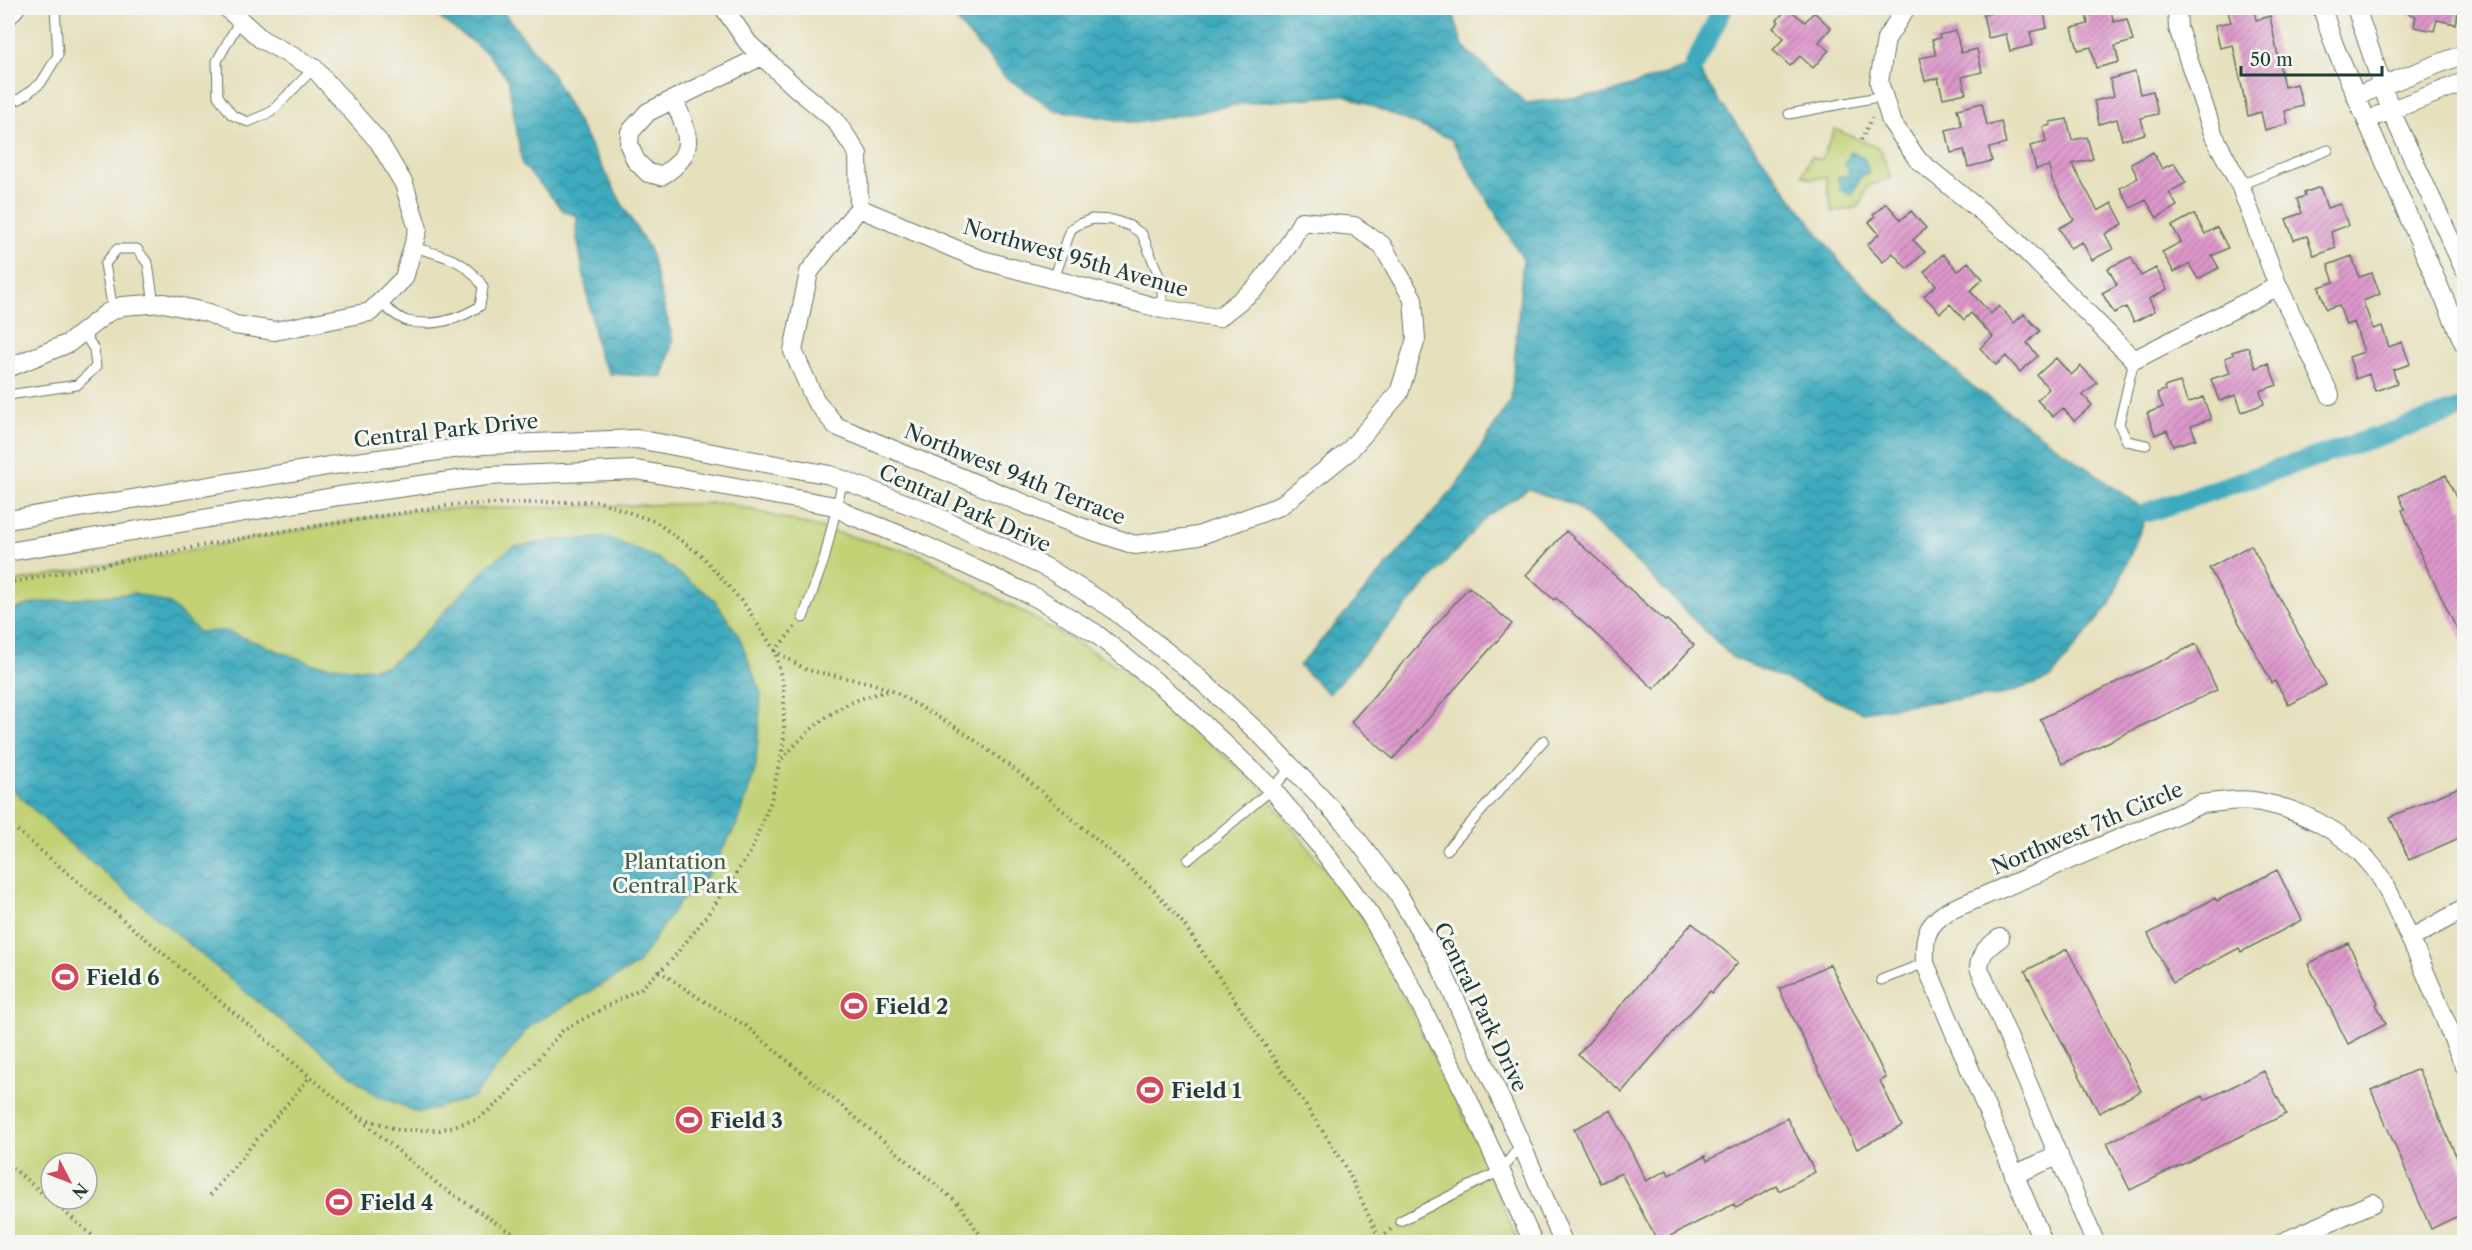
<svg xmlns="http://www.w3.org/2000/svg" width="2472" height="1250" viewBox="0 0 2472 1250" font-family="'Libre Caslon Text',serif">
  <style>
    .green { fill: #c1d173; stroke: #708754; stroke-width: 1.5; fill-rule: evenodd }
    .water { fill: url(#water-waves); stroke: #2e7478; stroke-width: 1.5 }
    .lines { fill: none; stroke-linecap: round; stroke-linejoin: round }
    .canal { stroke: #3eaabd; stroke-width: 20 }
    .building { fill: url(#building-hatch) }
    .lane-casing { stroke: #657664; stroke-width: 11 }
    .street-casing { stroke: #657664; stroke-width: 20 }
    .path { stroke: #657664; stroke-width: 4; stroke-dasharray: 1.5 4.5; stroke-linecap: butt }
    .lane { stroke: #fff; stroke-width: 9 }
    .street { stroke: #fff; stroke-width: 18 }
    .labels { text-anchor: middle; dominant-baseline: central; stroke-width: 6; stroke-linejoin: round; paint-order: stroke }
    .street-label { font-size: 21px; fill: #1f3d34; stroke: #f6f6f2 }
    .park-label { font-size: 21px; fill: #3f5b41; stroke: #f6f6f2 }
    .poi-label { font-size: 21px; font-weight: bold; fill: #1f3d34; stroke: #f6f6f2; text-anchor: start }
  </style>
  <defs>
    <pattern id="water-waves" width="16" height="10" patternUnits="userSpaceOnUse" patternTransform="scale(1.5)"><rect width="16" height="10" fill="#3eaabd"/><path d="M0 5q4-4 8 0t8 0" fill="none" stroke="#338c9a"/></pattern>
    <pattern id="building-hatch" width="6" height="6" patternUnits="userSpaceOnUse" patternTransform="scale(1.5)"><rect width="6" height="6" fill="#dd97cb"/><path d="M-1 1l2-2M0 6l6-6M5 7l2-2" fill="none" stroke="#b37ca6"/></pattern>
  </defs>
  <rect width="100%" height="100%" fill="#f6f6f2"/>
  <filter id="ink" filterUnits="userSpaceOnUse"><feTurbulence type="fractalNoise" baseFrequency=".0167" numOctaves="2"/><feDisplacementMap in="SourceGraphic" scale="12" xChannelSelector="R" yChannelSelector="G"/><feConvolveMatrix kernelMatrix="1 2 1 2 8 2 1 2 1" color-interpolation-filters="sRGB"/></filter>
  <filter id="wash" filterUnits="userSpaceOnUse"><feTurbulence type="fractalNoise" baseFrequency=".008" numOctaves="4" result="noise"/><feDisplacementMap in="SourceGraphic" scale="24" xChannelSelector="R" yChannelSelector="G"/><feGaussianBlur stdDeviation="1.35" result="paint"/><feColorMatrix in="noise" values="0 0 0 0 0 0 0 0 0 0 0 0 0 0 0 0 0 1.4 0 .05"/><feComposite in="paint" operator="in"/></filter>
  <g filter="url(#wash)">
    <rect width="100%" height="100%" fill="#e6e0bc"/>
    <!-- green -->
    <path class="green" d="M1835,129L1880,149L1891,178L1867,187L1859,207L1832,212L1826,177L1811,179L1802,175L1811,156L1821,160Z
      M725,503L922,555L1121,668L1259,785L1365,920L1478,1145L1518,1242H8V583L411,510ZM51,1163H87V1199H51Z"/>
    <!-- water -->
    <path class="water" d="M426,8H500L550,71L626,211L649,248L673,341L663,377L610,374L598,354L576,232L577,216L565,212L522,164L508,79L487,53Z
      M942,8H1452L1463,47L1526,103L1607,94L1695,64L1719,101L1843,266L1968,383L2148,512L2110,604L2051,678L1999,696L1920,703L1862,712L1732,657L1634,560L1574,505L1528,489L1487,516L1329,694L1299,666L1455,488L1511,400L1523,259L1451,139L1345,95L1240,104L1136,123L1055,110L1005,77L951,14Z
      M1851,152L1864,158L1869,173L1861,176L1852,195L1840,190L1838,177L1847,176L1849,171L1844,165Z
      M609,538L659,559L714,599L739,636L761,694L756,766L739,821L708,875L677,905L637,965L531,1025L474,1097L419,1113L374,1094L248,994L63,838L8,785V611L35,603L135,593L170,604L199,632L226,631L313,664L361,669L387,666L409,649L490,564L513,547L557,540Z"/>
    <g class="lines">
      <!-- canal -->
      <path class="canal" d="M1695,64L1723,8
        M2148,512L2464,408"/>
    </g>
    <g id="blocks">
      <!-- building -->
      <path class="building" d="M1788,8L1805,22L1814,12L1831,28L1819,42L1829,50L1813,68L1800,56L1790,66L1773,50L1784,38L1773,28L1779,22L1777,20Z
        M2003,8H2043L2047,28L2030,32L2033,45L2010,51L2006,34L1988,38L1983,15L2003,10Z
        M2085,8H2110L2114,22L2127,19L2133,41L2115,46L2119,62L2096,68L2091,47L2078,50L2072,28L2088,24Z
        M2227,8H2254L2256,20L2270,16L2284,87L2297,84L2303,106L2285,111L2288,124L2265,130L2261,112L2248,116L2233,45L2220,48L2215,25L2231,22Z
        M2410,8H2459L2455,24L2437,20L2434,31L2414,27L2416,16L2409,14Z
        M1956,31L1961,53L1977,49L1982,72L1962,77L1966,93L1943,98L1938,78L1925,81L1919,58L1936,55L1932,40L1940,38L1939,35Z
        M2135,72L2140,94L2153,91L2158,114L2141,118L2145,134L2122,140L2117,119L2099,124L2094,101L2114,96L2110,79Z
        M1982,103L1987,125L2001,121L2006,144L1989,148L1992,161L1968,167L1964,150L1951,153L1946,130L1962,126L1957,109Z
        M2067,119L2072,140L2087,137L2093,159L2072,164L2098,211L2112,203L2123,224L2105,234L2113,249L2092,260L2082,242L2070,248L2059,228L2074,220L2052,180L2049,166L2036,169L2030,146L2046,142L2043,127L2051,125L2050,122Z
        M2153,152L2162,169L2174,163L2186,183L2169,192L2177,206L2157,218L2146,200L2131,208L2120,188L2138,178L2131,164Z
        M2320,187L2327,208L2340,204L2348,225L2331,232L2336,248L2314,256L2307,236L2294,240L2286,219L2302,213L2297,199L2305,196L2304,193Z
        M1886,203L1901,220L1911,211L1926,228L1913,240L1925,252L1907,269L1893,253L1883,262L1867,245L1879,234L1869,222L1875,217L1873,215Z
        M2194,214L2205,234L2217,227L2228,248L2212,256L2219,268L2198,279L2189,264L2174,272L2162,252L2181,242L2172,226Z
        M1943,254L1958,271L1968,262L1983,279L1970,291L1991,314L1999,306L2014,323L2024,314L2040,331L2027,343L2038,356L2020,372L2006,356L1996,365L1980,348L1993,337L1971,313L1964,320L1950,304L1940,313L1924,296L1936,285L1924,272Z
        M2352,256L2359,277L2372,273L2380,294L2363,301L2373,329L2382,326L2389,347L2402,342L2410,364L2393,370L2397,383L2375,391L2369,374L2356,379L2349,357L2364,352L2354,322L2346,325L2339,305L2326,309L2319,287L2334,282L2328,265Z
        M2131,257L2141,276L2156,268L2167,289L2149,299L2155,311L2134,322L2126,307L2114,313L2102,293L2117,285L2108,268Z
        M2248,347L2256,368L2268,363L2277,385L2260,391L2264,404L2242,412L2236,395L2219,401L2211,379L2230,373L2225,358L2233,355L2232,352Z
        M2056,358L2071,375L2081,366L2097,383L2083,395L2092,405L2074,421L2063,408L2053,417L2037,400L2049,389L2037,375Z
        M2180,382L2188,403L2203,397L2211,419L2191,426L2196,439L2173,446L2167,430L2155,435L2147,413L2163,407L2157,393L2165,390L2164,387Z
        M2446,475L2461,509L2464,507V644L2419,551L2402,510L2405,509L2399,496Z
        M1566,531L1665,621L1667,620L1694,645L1654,689L1587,626L1556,598L1554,600L1526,575Z
        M2251,545L2326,685L2289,705L2275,681L2272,683L2209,568Z
        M1469,587L1512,624L1393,759L1351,722Z
        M2196,644L2217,690L2062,764L2040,719Z
        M2464,785V836L2409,860L2390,817Z
        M2277,870L2302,920L2241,952L2239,948L2173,983L2148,934L2215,898L2217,901Z
        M1692,923L1738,962L1712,993L1710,991L1682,1022L1622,1092L1578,1055Z
        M2348,943L2378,1003L2376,1004L2386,1024L2348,1044L2308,964Z
        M2067,949L2141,1091L2099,1113L2025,971Z
        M1830,964L1886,1078L1880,1081L1902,1126L1857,1149L1779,989Z
        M2418,1069L2464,1174V1213L2431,1229L2371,1090Z
        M2264,1071L2286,1114L2130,1190L2107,1143L2203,1096L2205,1100Z
        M1611,1110L1646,1181L1667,1170L1669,1175L1705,1156L1707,1161L1787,1118L1815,1172L1779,1191L1777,1186L1736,1208L1734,1204L1658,1242L1621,1173L1600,1183L1574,1129Z"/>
    </g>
  </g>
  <g filter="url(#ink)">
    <use href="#blocks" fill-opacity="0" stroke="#657664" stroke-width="1.5"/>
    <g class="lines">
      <!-- lane casing -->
      <g class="lane-casing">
        <path id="lane" d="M240,20L217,61L218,96L232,115L248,122L271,112L314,68
          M8,24L21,8
          M8,101L20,99L41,83L58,55L55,8
          M1789,114L1883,96
          M2240,185L2328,150
          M1054,279L1071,229L1079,224L1092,219L1113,220L1130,226L1142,234L1162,283V309
          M379,303C387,308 398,318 407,321C434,327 458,320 480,306L483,287C467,259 443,256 413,247
          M113,310L105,264L117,249H137L148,264L154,304
          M2134,360L2119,424L2127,441L2146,445
          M8,395L77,385L96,367L94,349L83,332
          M803,618L824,560L843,480
          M1447,850L1544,740
          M1188,860L1272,789L1292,767
          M1881,980L1925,963
          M1400,1221L1502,1170L1521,1144"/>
      </g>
      <!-- street casing -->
      <g class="street-casing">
        <path id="street" d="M724,8L748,43L795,87L835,120L858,154L859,208L979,259L1162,309L1218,318L1256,288L1287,247L1302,221L1354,226L1382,245L1413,299L1416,339L1399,393L1348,452L1280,506L1198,536L1135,545L1081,527L836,426L815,400L793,351L809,272L859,208
          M1906,8L1886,39L1879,82L1891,121L1918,160L2009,234L2134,360L2278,286L2240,185L2214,136L2178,28L2177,8
          M2322,8L2334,45L2356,96L2464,344
          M2356,8L2391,111L2464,269
          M2356,96L2464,54
          M674,101C690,134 697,155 661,176L648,173L636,161L629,145L630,132L648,112L762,56
          M2379,115L2464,82
          M2278,286L2330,395
          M8,368L69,343L107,313L122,306L164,303L209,313L235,325L275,331L370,312L404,278L418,229L404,184L379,142L314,68L261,39L227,8
          M8,520L334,465L483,445L637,439L830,475L923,510L1049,569L1110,607L1193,673L1263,737L1343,821L1395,889L1438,961L1526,1155L1563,1242
          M8,552L339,496L487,476L636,470L835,506L850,515L913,540L1037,598L1095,633L1176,698L1272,789L1319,845L1370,915L1412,988L1468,1099L1533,1242
          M2000,938C1988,947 1980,952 1979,968L2095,1242
          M2410,939L2464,909
          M2014,1175L2059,1155
          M2043,1242L1925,963C1924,937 1925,926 1948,911L2201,804C2220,802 2241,798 2260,802C2299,809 2345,832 2370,863C2385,880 2393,902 2403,923C2425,969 2444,1018 2464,1065
          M2283,1242L2373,1203"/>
      </g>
      <!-- path -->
      <path class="path" d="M1861,140L1872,118
        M8,583L259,535L453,505L598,501L656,522L702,556L745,605L775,651L784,689V742L771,801L750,853L706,917L670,962L641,988L563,1030L503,1099L478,1119L440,1130H399L354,1115
        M795,627L775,651L807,670L871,683L893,691L962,731L1022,775L1152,888L1183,923L1344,1163L1380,1240
        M782,759C815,723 842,698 892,691
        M8,823L440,1186L526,1242
        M659,971L699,998L746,1026L960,1205L985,1242
        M8,1164L100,1242
        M210,1195L309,1078
        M1376,1242L1391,1229"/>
      <!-- lane -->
      <use href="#lane" class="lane"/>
      <!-- street -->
      <use href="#street" class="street"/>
    </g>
  </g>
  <!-- icons -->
  <defs>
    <g id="stadium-disc" transform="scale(1.5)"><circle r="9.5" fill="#d1495b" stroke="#f6f6f2"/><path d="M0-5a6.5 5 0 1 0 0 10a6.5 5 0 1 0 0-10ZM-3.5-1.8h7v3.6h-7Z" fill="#fff"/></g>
  </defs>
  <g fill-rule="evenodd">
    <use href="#stadium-disc" x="65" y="977"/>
    <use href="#stadium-disc" x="854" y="1006"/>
    <use href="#stadium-disc" x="1150" y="1090"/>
    <use href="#stadium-disc" x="689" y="1120"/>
    <use href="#stadium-disc" x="339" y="1202"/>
  </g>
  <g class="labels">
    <!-- street labels -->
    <g class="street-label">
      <text transform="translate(1076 258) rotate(16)">Northwest 95th Avenue</text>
      <text transform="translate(446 430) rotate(-6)">Central Park Drive</text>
      <text transform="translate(1015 474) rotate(22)">Northwest 94th Terrace</text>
      <text transform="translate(965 508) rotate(24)">Central Park Drive</text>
      <text transform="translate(2087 828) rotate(-23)">Northwest 7th Circle</text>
      <text transform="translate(1481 1007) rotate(64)">Central Park Drive</text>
    </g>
    <!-- park labels -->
    <g class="park-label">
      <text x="675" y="861">Plantation<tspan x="675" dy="24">Central Park</tspan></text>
    </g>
    <!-- poi labels -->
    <g class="poi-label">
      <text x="86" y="977">Field 6</text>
      <text x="875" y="1006">Field 2</text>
      <text x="1171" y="1090">Field 1</text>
      <text x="710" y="1120">Field 3</text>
      <text x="360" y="1202">Field 4</text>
    </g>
  </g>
  <!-- margin -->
  <rect width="2472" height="1250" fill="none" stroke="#f6f6f2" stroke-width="30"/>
  <!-- north arrow -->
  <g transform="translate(69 1181) rotate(132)"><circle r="28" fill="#f6f6f2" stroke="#a0aca6" stroke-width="1.5"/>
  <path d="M0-4.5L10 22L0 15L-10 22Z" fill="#d1495b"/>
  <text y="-9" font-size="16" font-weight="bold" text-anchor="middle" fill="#1f3d34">N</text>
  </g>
  <!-- scale -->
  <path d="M2241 66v9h141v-9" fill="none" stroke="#1f3d34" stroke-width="3"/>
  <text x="2250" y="66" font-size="18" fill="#1f3d34" stroke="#f6f6f2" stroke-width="4.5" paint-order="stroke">50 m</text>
</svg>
